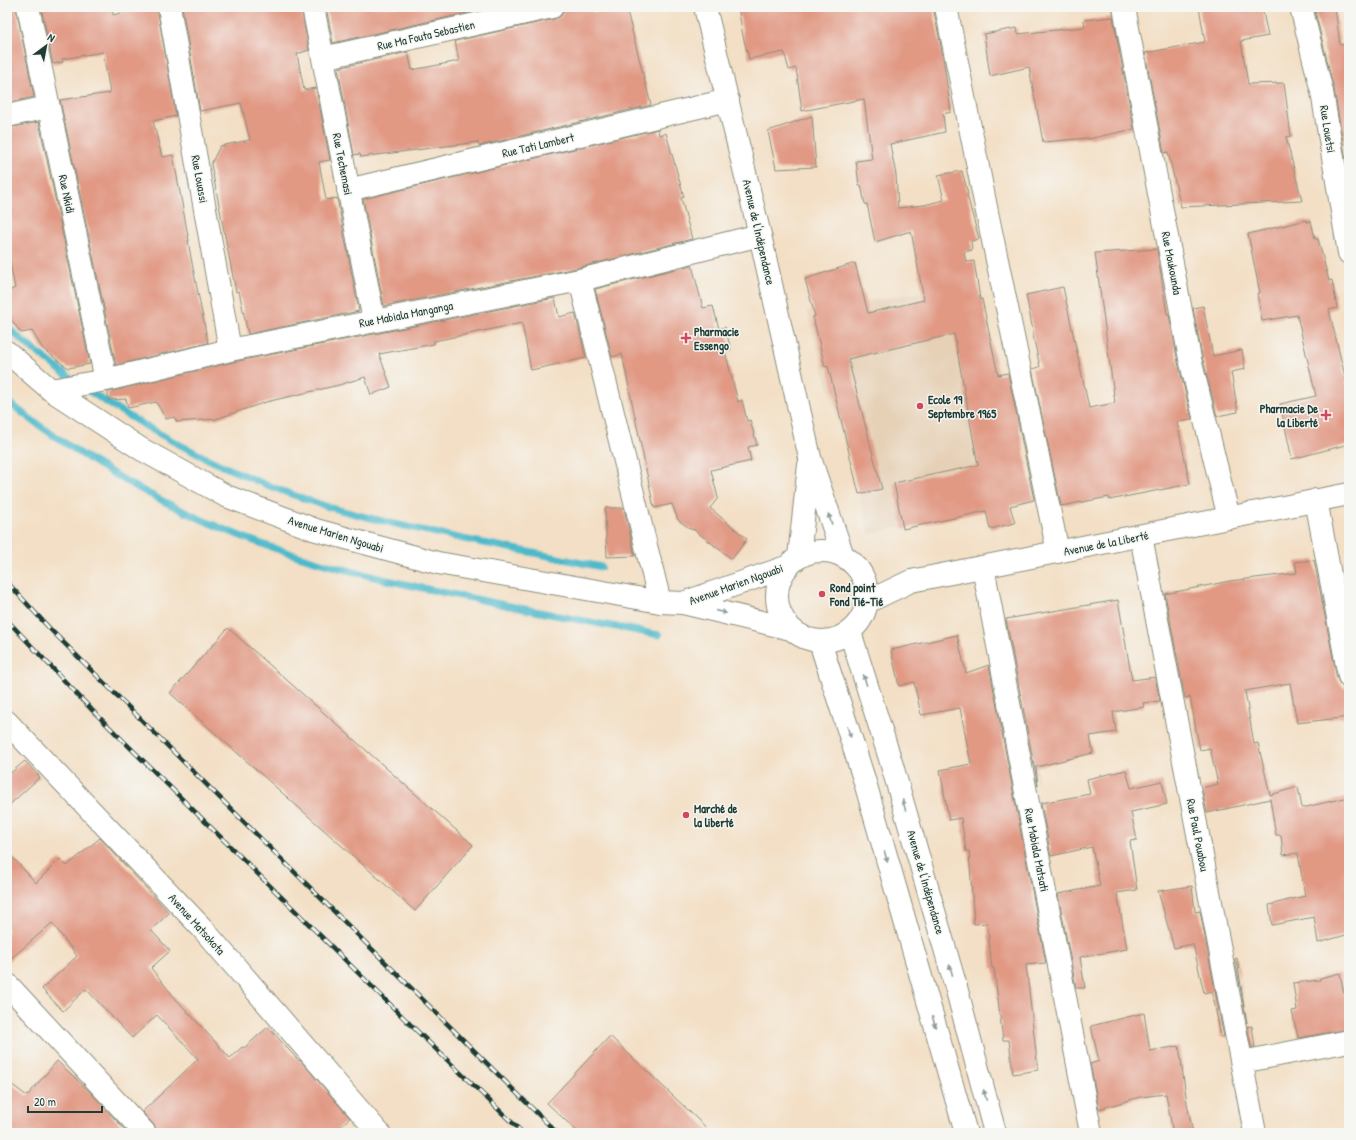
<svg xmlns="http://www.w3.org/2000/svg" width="1356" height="1140" viewBox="0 0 1356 1140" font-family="'Patrick Hand',sans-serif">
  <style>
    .built { fill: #e6d0b6 }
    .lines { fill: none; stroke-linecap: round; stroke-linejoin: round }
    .stream { stroke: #4eb9ca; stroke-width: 7 }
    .building { fill: #e19984 }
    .minor-casing { stroke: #898e7c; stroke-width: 24 }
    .minor { stroke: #fff; stroke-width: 22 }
    .rail-casing { stroke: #1f3d34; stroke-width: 4.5 }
    .rail { stroke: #f6f6f2; stroke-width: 3; stroke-dasharray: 9; stroke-linecap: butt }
    .oneway { fill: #8f9e9a }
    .poi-dot { fill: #d1495b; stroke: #f6f6f2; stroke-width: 1.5 }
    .labels { text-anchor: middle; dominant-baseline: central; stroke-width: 3; stroke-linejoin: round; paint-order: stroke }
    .street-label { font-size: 12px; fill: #1f3d34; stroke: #f6f6f2 }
    .poi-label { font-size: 12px; font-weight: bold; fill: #1f3d34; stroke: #f6f6f2; text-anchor: start }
  </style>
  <rect width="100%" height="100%" fill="#f6f6f2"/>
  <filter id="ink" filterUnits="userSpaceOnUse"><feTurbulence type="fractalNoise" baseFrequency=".025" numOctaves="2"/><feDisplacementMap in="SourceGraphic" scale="8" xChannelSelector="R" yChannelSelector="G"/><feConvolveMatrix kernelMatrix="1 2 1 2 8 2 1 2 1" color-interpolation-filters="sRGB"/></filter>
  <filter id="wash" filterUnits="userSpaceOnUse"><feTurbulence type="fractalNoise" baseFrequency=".012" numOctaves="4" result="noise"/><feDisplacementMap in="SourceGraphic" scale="16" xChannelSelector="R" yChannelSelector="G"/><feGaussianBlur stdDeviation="0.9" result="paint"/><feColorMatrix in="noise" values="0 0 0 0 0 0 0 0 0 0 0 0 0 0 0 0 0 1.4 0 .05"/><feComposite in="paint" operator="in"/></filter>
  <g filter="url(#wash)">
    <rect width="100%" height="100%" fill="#f3dfc5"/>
    <!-- built -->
    <path class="built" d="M978,283L1029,500L870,534L807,311Z"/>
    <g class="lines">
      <!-- stream -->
      <path class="stream" d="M7,327L24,342L74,381
        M86,389C161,439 243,480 329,507C377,521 425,531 473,541C516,549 558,558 601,567
        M7,401C77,456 155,502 238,535C315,565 395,583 476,599C537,612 598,624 659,635"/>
    </g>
    <g id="blocks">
      <!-- building -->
      <path class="building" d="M7,7H16L34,97L7,103Z
        M41,7H112L113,15L144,7H157L176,116L153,121L162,157L173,155L189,241H188L192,263L208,343L116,365L60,100L110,93L103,52L62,59L63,62L53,64Z
        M182,7H301L309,50L297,54L304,90L316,88L330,160L319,162L326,200L337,198L359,311L248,334L239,291L236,292L211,164L220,146L250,140L241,103L200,111Z
        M326,7H494L333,43Z
        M564,7H591L592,12L619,7H626L651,105L479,146L478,142L361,157L360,154L354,155L338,68L408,52L412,70L459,61L455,41L555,19L561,16L564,11Z
        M738,7H933L943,57L951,112L943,114L945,132L890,144L896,175L898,208L924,205L944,200L938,175L962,171L968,194L967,195L979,239L971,241L972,250L964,252L966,262L974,261L980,299H982L998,375L1008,373L1034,500L1010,506L1015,523L990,529L986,511L903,529L894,483L978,465L954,334L848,359L882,489L859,494L828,366L825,367L813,317L815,316L805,279L855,263L868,313L924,300L911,231L875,242L867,204H865L861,185L859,186L856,161L872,159L864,99L802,111L796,68L789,70L784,52L749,59L743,36Z
        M1199,7H1262L1268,36L1241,41L1248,84L1284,83L1291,136L1286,137L1302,201L1181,207L1168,152L1164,153L1145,53L1205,42Z
        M1335,7L1340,45L1349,43V166H1347L1334,89L1315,11Z
        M1113,17L1134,129L1088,139V138L1043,142L1029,67L990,76L984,34L1017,28L1018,34L1085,27L1084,20Z
        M812,116L816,167L776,169L768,131Z
        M39,122L90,364L68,368L43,349L32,331L21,333L7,314V292L15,288L7,248V128Z
        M658,129L659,135L666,133L684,197L681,198L692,239L577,268L384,306L363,199Z
        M1307,220V222L1311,221L1315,239H1318L1329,281L1332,280L1337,308L1329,310L1349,393V444L1292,459L1280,404L1316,396L1297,315L1262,321L1257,293H1260L1248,234Z
        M1157,249L1167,314H1169L1178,362L1192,420L1177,422L1190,484L1109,500V497L1061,506L1032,369L1040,367L1032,331H1033L1026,295L1063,287L1089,408L1115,403L1095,253Z
        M692,265L703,308L713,306L719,329L725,327L731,350L725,351L738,402L742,400L747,421L750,420L757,445L748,447L751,461L711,470L718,498L710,508L747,539L732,559L693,529L692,530L678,520L672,504L654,508L622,354L612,357L595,289Z
        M555,298L559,317L575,313L586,358L531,370L522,323L434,341V344L379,354L391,387L371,395L365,377L339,385L266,402L216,419L177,422L174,417L166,419L156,402L128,408L126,399L108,400V392L233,362Z
        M1203,306L1213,356L1242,350L1245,369L1231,372L1238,412L1217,416L1202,356L1193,308Z
        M605,508H624L635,556L607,557Z
        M1314,560L1337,678L1340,684L1344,688H1349V717L1297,723L1290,683L1245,691L1254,744L1258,743L1270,795L1298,787L1302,808L1349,797V934L1318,943L1314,917L1272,925L1269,905L1305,896L1298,853L1283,855L1281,835H1276L1270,799L1207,813L1202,788L1218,784L1210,748L1200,750L1190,697L1185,698L1165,594L1230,581L1297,573L1295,562Z
        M1118,600L1132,680L1155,677L1160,701L1143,703L1144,707L1113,712L1116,732L1090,736L1093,753L1036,767L1038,786L1006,619Z
        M228,628L473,845L415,911L170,693Z
        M957,635L966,673L989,665L1046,963L1026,965L1038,1070L1013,1074L1009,1040H1003L994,968H992L987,923L974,924L969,851H966L961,818L949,820L940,770L971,764L960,708L921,715L914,682L899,686L891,650Z
        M25,761L40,777L7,807V776Z
        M1126,770L1131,788L1162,781L1167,804L1131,812L1137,840L1130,841L1137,890L1117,893L1127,949L1080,957L1085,988H1076L1058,894L1100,886L1092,847L1051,856L1041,803L1090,794L1087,779Z
        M100,838L169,913L151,930L170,951L151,968L175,998L230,1058L242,1047L244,1048L268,1027L299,1061L300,1060L350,1118L333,1133H157L154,1125L142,1112L198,1059L157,1015L132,1038L86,989L63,1011L42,989L77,956L52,923L7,962V851L36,883L60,859L67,866Z
        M1192,886L1195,912L1200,911L1224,1037H1221L1212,991L1204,993L1193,944L1174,948L1158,891Z
        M1237,958L1244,1007L1247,1023L1235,959Z
        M1340,973L1344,994L1349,993V1029L1298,1038L1292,1011L1297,1010L1293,983L1320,980V978Z
        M1144,1013L1150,1051L1179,1046L1187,1103L1193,1133H1173L1166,1094L1140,1097L1099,1109L1090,1064L1099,1061L1091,1026Z
        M1252,1026L1255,1047H1251L1247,1027Z
        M610,1036L712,1133H579L547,1103Z
        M57,1061L90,1092L128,1133H7V1081L27,1096Z"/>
    </g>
  </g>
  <g filter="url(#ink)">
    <use href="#blocks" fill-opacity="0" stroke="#898e7c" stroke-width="1"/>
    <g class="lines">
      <!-- minor casing -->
      <g class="minor-casing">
        <path id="minor" d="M28,7L106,380
          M169,7L230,350
          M313,7L374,321
          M705,7L760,235L810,458L843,556
          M946,7L987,212L1058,552
          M1124,7L1190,359L1229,518
          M1301,7L1322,92L1349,253
          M323,58L552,7
          M7,116L48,107
          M348,190L728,100
          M580,280L660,602
          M7,352L51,390L141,449L226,496L316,530L438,563L660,602L683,603L791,629
          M51,390L106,380L230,350L580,280L760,235
          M1316,500L1349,676
          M1141,536L1255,1133
          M777 596a45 45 0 1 1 90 0a45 45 0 1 1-90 0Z
          M799,557L809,465
          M983,567L1091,1133
          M867,602L911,581L1349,494
          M683,603L789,566
          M850,632L891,762L956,987L995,1133
          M820,642L864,779L966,1133
          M7,722L202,928L379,1133
          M7,984L145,1133
          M1242,1062L1349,1041"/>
      </g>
      <!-- minor -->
      <use href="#minor" class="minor"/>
      <!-- rail casing -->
      <g class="rail-casing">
        <path id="rail" d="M7,582L52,631L557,1133
          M7,620L92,710L416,1030L523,1133"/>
      </g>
      <!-- rail -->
      <use href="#rail" class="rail"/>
    </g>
    <!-- one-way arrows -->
    <defs><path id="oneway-solid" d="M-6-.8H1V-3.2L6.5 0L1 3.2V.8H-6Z"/></defs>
    <g class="oneway">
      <use href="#oneway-solid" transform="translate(830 519) rotate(-109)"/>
      <use href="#oneway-solid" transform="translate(721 612) rotate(13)"/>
      <use href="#oneway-solid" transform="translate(865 680) rotate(-108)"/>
      <use href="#oneway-solid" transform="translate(849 732) rotate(72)"/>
      <use href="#oneway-solid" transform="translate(904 805) rotate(-106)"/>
      <use href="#oneway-solid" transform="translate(886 857) rotate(74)"/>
      <use href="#oneway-solid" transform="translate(951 970) rotate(-106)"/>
      <use href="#oneway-solid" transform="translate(934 1022) rotate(74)"/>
      <use href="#oneway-solid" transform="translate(985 1095) rotate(-105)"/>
    </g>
  </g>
  <!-- markers -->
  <g class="poi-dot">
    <path d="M684 332h4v4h4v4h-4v4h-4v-4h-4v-4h4z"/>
    <circle cx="920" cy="406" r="4"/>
    <path d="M1324 409h4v4h4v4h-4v4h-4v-4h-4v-4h4z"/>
    <circle cx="822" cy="594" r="4"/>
    <circle cx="686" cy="815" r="4"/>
  </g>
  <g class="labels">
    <!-- street labels -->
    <g class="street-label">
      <text transform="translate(426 35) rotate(-13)">Rue Ma Fouta Sebastien</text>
      <text transform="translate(1328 129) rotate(81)">Rue Louetsi</text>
      <text transform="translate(538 145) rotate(-13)">Rue Tati Lambert</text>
      <text transform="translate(343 164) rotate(79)">Rue Techemasi</text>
      <text transform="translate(200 179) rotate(80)">Rue Louassi</text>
      <text transform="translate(67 194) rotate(78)">Rue Nkidi</text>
      <text transform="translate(759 232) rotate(77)">Avenue de l'Indépendance</text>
      <text transform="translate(1172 263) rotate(79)">Rue Moukounda</text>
      <text transform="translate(406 314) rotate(-11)">Rue Mabiala Manganga</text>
      <text transform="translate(336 534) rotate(17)">Avenue Marien Ngouabi</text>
      <text transform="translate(1106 543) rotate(-11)">Avenue de la Liberté</text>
      <text transform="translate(736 584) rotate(-20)">Avenue Marien Ngouabi</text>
      <text transform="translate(1198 835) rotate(79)">Rue Paul Pouabou</text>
      <text transform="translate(1037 850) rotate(79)">Rue Mabiala Matsati</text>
      <text transform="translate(926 882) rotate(74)">Avenue de l'Indépendance</text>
      <text transform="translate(197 924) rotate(48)">Avenue Matsokota</text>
    </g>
    <!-- poi labels -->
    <g class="poi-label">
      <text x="694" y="331">Pharmacie<tspan x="694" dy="14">Essengo</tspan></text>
      <text x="928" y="399">Ecole 19<tspan x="928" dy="14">Septembre 1965</tspan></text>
      <text x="1318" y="408" text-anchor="end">Pharmacie De<tspan x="1318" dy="14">la Liberté</tspan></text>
      <text x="830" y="587">Rond point<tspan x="830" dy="14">Fond Tié-Tié</tspan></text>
      <text x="694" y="808">Marché de<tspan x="694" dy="14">la liberté</tspan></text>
    </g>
  </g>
  <!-- margin -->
  <rect width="1356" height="1140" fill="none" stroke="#f6f6f2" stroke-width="24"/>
  <!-- north arrow -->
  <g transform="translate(46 46) rotate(32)" stroke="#f6f6f2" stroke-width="3" paint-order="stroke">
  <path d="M0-3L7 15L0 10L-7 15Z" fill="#1f3d34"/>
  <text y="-6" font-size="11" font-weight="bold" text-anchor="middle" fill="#1f3d34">N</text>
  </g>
  <!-- scale -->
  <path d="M28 1106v6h74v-6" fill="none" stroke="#1f3d34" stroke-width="2"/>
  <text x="34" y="1106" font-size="12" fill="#1f3d34" stroke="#f6f6f2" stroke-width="3" paint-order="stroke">20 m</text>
</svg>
